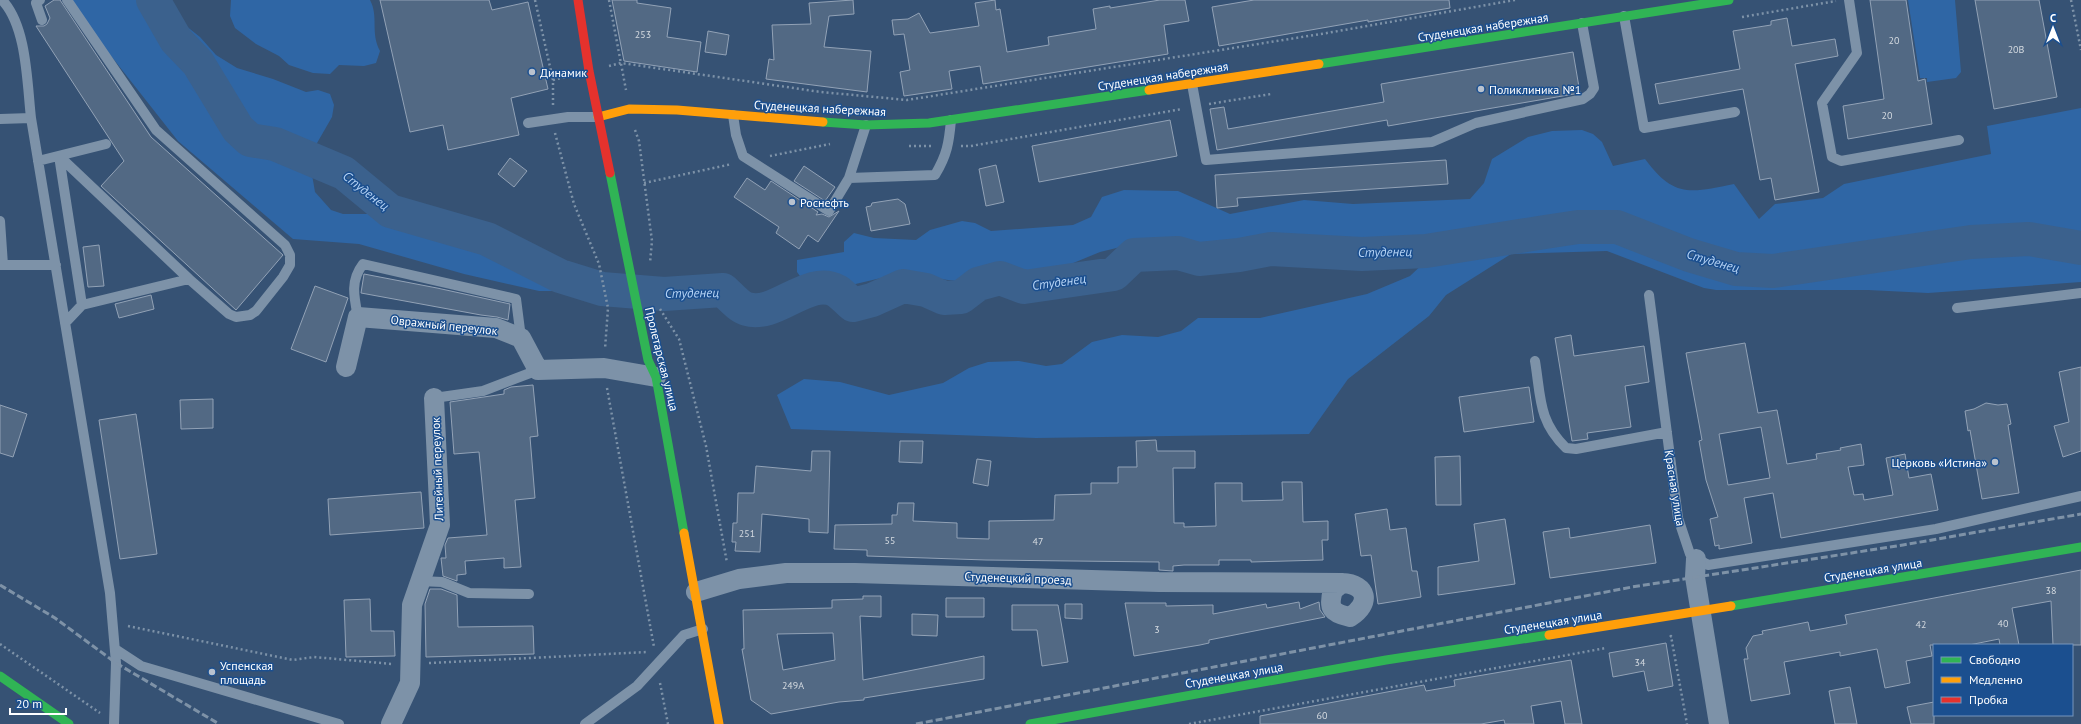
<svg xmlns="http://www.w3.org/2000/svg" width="2081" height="724" viewBox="0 0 2081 724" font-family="'PT Sans',sans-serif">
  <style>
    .green { fill: #2f66a5 }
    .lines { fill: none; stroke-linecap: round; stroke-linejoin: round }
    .river { stroke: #3b618d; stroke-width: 34 }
    .building { fill: #526984; stroke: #92a2b6; fill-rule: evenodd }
    .path { stroke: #7d92a8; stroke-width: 2.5; stroke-dasharray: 2 3; stroke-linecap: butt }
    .lane { stroke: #7d92a8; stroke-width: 10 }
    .street { stroke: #7d92a8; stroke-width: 20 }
    .fast { stroke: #30b455; stroke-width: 9 }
    .slow { stroke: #ff9f0a; stroke-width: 9 }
    .jam { stroke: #e5322d; stroke-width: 9 }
    .rail { stroke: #7e92a7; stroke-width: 3; stroke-dasharray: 7 3; stroke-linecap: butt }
    .poi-dot { fill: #b9c2ce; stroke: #1b4f8f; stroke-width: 1.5 }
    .labels { text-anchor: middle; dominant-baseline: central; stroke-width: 3; stroke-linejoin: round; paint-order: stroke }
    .number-label { font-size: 10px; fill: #d4dae0 }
    .street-label { font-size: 12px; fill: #fff; stroke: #1b4f8f }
    .poi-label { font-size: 12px; fill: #fff; stroke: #1b4f8f; text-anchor: start }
    .water-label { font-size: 13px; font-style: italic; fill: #b5d3f5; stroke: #1b4f8f }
  </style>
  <rect width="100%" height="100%" fill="#365274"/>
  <!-- green -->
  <path class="green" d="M67,0H168L181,22L200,37L216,55L237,68L273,79L306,92L318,90L330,94L334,105L332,117L313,150L310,163L315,192L331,210L343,214H368L379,208L404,204L416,207L552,279V291H539L464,274L359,244L293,239L178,141Z
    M231,0H370C379,17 370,32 380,51L376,63L364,66L339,65L330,74L313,73L289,65L279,56L256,44L235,28L230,16Z
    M1908,0H1955L1961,72L1956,78L1927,82V78H1920Z
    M2081,108V282L1928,293L1868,290H1716L1704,288L1607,251L1511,254L1446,295L1429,316L1348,379L1309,434L1036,438L791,429L777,395L804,379L840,382L889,395L943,383L969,368L988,362L1019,361L1046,366L1062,364L1092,342L1122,335L1158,337L1181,331L1198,318H1260L1367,294L1410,276L1428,259L1421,245L1407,239L1221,247L1141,242L1100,252L1066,266L965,282L898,274L847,286L805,283L797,272V260L844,252V242L854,233L874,238L916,240L930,230L962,221L975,223L991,231L1073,225L1091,217L1102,197L1124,190L1178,191L1230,214L1304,200L1353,204L1470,199L1484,183L1492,159L1528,137L1552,131L1582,130L1593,134L1602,142L1613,166L1645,159C1674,198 1690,193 1734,184L1759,219L1775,204L1823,198L1844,184L1991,154L1987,126Z"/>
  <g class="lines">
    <!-- river -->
    <path class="river" d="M153,0L176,40L198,63L238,129L250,140L275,144L344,173L390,211L487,239L560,276L602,289L664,294L723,290C729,295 739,307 747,309C776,318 809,275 837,291C843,295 848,301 853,305L872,300L903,286L926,290L944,298L961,297L978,284L1000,278L1024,287L1114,274L1134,255L1178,253L1199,259L1239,255L1271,249L1362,254L1426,251L1545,232L1578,227H1617L1689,255L1736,269L1773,271L1971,242L2029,239L2081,248"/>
  </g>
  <!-- building -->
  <path class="building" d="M54,0H60L151,137L283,255L236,310L101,186L124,161L36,26H44L47,24L50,18L45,6Z
    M380,0H489L492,10L528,2L548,89L511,98L519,135L448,150L443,125L410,132Z
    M612,0H637V3L671,8L667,37L701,42L697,72L624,61Z
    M853,0L854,14L829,16L824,47L871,51L867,92L766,79L769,59L774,60L772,25L811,24L809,3Z
    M995,0L996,10L1000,9L1007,52L1049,45L1048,37L1096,29L1093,9L1110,6V8L1160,0H1185L1189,21L1164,25L1168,54L983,84L980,66L949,71L952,89L904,96L900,72L910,70L904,34L894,35L892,20L908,19L919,13L930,33L979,26L975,3Z
    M1254,0H1449L1450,8L1368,22V20L1219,46L1212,7Z
    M1870,0H1906L1918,81L1925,79L1932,124L1848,139L1843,106L1884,99Z
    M1975,0H2039L2057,97L1994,109Z
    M1787,18L1792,46L1835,39L1838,56L1795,64L1819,192L1775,200L1771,178L1760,180L1743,89L1659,104L1655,84L1740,69L1733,31L1771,25V21Z
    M708,31L729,35L726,55L705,52Z
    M1573,52L1580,93L1388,126L1387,120L1217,150L1210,109L1224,107L1228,129L1384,102L1381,84Z
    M1170,120L1177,156L1039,182L1032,146Z
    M510,158L527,171L514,187L498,174Z
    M1446,160L1448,184L1237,198L1238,206L1217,208L1215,175Z
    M996,165L1004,202L986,206L979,169Z
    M804,166L835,187L825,201L794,181Z
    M747,178L765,190L771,181L818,212L816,215L822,214L829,217L839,211L818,242L808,235L799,249L776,233L779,227L734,197Z
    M898,199L905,204L910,224L871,231L866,207L871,206L872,203Z
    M99,245L104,286L88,287L83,247Z
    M364,274L437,288L510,304L508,320L497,317L481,315L361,293Z
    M315,286L348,298L326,362L291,349Z
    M151,295L154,309L119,318L115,304Z
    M1571,335L1574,356L1644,346L1649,382L1625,386L1631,427L1587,433L1588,439L1572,441L1555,338Z
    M1745,343L1758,413L1777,410L1787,464L1817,459L1816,454L1841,450L1840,448L1861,444L1864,465L1848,467L1854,495L1863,494L1864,500L1893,495L1886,458L1905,454L1909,478L1931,474L1938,510L1781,538L1773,493L1744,498L1752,543L1719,549V545L1715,546L1710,519L1718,517L1706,480L1699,441L1702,440L1686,353ZM1761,427L1770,478L1728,485L1719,434Z
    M2081,367V451L2063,457L2054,426L2069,422L2059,372Z
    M533,385L538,436L530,437L535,498L515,500L521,567L504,568V558L465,561L466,574L457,575V581L443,576L441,558H446L445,545L448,538L487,535L479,452L454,454L450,402L504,394V390L511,387Z
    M1529,387L1534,422L1464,432L1459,397Z
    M213,399V428L181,429L180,400Z
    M1986,403L1998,405L2007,404L2011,424L2008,425L2019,493L1982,499L1970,430L1968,431L1965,411L1974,409Z
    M0,405L27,414L13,457L0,453Z
    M136,414L157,554L120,559L99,420Z
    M1156,440L1157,451H1195V468H1173L1174,523H1184V527L1216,526L1215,483H1242V501L1283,500L1282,482H1302L1303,522L1328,521V540H1322L1323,560L1251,562V560H1219V565H1184L1173,566V571L1159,570V562L986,560L867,556V550L834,549L835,525L892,524V515H897L898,503H914L913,521L957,523V538L989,539V521L1054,520L1055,495L1091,494V483H1118V467H1137L1136,441Z
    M900,441H923L922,463L899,462Z
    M812,451H830L828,533L809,532V519L762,514L760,552L735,551L736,542H732L733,523H737L738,493H754L756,466L811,471Z
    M1460,456L1461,505H1436L1435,457Z
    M977,459L991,461L988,486L973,483Z
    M421,492L424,528L330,535L328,499Z
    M1387,509L1390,530L1406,528L1412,571H1417L1421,597L1378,604L1371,555L1361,556L1355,514Z
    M1505,519L1515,584L1438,595V567L1479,561L1474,524Z
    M1650,525L1656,563L1550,578L1543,532L1569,528L1570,538Z
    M2081,570V645H2053L2051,601L2012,608L2019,645H2000L1999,639L1969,645H1930L1932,656L1906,661L1910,683L1885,688L1877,649L1840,656V652L1784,662L1790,694L1751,701L1744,659H1748L1746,648L1753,636L1763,634L1762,631L1808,622L1810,631L1847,624L1845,615Z
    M430,589H441L457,595L458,627L533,626L534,654L426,657L425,604Z
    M863,596H881V617L860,616L863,680L984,656V679L864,698V700L839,702L771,714L751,700L742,649H744L743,610L832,608V600L863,599ZM833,633L835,660L783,670L777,634Z
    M946,598H984V617H946Z
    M370,599L371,631H394L395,656L346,657L344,600Z
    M1299,602L1300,609L1319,602L1320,610L1325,617L1209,640V643L1200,645L1134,656L1125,603H1166V606L1213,605V614L1266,604L1267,608Z
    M1065,604H1082V619L1065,618Z
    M1012,605H1058L1068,662L1042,666L1037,630H1012Z
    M912,614L938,615L937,636L912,635Z
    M1666,643L1673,686L1648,691L1644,671L1613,677L1609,653Z
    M1571,660L1582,724H1565L1561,701L1531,706L1534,724H1505L1504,720L1481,724H1260V716L1424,685L1426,691L1455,686L1454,680Z
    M1850,687L1857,724H1835L1829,691Z
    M1934,702V724H1911L1907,707Z"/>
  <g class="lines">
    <!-- path -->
    <path class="path" d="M535,0L553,80V106
      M609,0L626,90
      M2071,0L2081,50
      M1742,17L1836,1
      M609,66L621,63L821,92L907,100L1327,33L1515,0
      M553,80L569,76
      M1209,104L1271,94
      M635,130L639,141L652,241L650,263
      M555,133L574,204L599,264L608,308L605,349
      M909,146H934
      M961,146H971L1182,109
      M770,156L830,144
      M644,183L732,164
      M660,309L679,339L706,446L727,563
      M607,388L654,647
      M128,626L293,660L314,657L392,664
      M1670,637L1671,636L1687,724
      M0,644L100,713
      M429,663L648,652
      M660,683L668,724
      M1189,724L1606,648"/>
    <!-- lane -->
    <path class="lane" d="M2,0C27,26 27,83 31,118L110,593L116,663L114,724
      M40,0L36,3L42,20
      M67,0L156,130L285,245L290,255V265L283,277L256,311L250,315L236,317L229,314L189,279
      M1849,0L1857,53L1822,103L1832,157L1841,161L1959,140
      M1624,16L1644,128L1735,112
      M1192,84L1206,160L1432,142L1476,123L1583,99L1590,94L1594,88L1582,23
      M733,115L736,135L743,156L829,211L849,178L866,125
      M0,119L31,118
      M528,123L568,117H598
      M59,156L189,279L82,305
      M59,156L82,305L65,323
      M38,161L106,144
      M849,178L935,175C947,155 949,143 951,120
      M0,221L3,265
      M0,265H56
      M1649,295L1678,518L1690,554L1708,565L1936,529L2081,496
      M1957,308L2081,293
      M358,317C354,297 350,281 363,264L516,299L521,338
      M1535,361C1541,397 1538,421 1566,448L1576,449L1667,432
      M434,398L483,391L538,370
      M420,581L442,582L469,593L529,594
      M115,649L141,666L339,724
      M585,724L637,686L684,635L703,629"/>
    <!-- street -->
    <path class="street" d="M346,367L358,317L496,328L521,338L538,370L604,368L656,377
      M1696,559L1695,577L1719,724
      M696,592L739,579L786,573H855L1159,582L1342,583C1368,584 1371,604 1350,617C1331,613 1328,608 1333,590L1342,583
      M391,724L410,683L412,605L440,525L434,398"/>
    <!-- fast -->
    <path class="fast" d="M1319,64L1729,0
      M823,122L866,125L929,123L1149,90
      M610,173L648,360L656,377L684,533
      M1731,606L2081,547
      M0,676L69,724
      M1030,724L1386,660L1549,635"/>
    <!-- slow -->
    <path class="slow" d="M1149,90L1319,64
      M598,117L629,109L677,110L823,122
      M684,533L719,724
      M1549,635L1731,606"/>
    <!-- jam -->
    <path class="jam" d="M578,0L589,71L610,173"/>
    <!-- rail -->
    <path class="rail" d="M0,585L55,618L116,663L219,724
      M916,724L1632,587L1903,545L2081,514"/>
  </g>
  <!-- markers -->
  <g class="poi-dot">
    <circle cx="532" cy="72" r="4"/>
    <circle cx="1481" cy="89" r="4"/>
    <circle cx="792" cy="202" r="4"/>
    <circle cx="1995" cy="462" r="4"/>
    <circle cx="212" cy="672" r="4"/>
  </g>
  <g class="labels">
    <!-- number labels -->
    <g class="number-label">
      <text x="643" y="34">253</text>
      <text x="1894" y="40">20</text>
      <text x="2016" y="49">20В</text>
      <text x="1887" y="115">20</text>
      <text x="747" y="533">251</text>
      <text x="890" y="540">55</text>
      <text x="1038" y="541">47</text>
      <text x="2051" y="590">38</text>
      <text x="2003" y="623">40</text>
      <text x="1921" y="624">42</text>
      <text x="1157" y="629">3</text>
      <text x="1640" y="662">34</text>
      <text x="793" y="685">249А</text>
      <text x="1322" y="715">60</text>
    </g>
    <!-- street labels -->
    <g class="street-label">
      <text transform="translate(1483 27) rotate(-9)">Студенецкая набережная</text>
      <text transform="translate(1163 76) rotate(-9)">Студенецкая набережная</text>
      <text transform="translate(820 108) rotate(3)">Студенецкая набережная</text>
      <text transform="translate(444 325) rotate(6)">Овражный переулок</text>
      <text transform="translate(662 359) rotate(76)">Пролетарская улица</text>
      <text transform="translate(437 469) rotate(-92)">Литейный переулок</text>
      <text transform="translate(1675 488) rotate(81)">Красная улица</text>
      <text transform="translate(1873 570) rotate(-9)">Студенецкая улица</text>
      <text transform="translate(1018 578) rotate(2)">Студенецкий проезд</text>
      <text transform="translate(1553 622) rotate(-9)">Студенецкая улица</text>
      <text transform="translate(1234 675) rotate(-10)">Студенецкая улица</text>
    </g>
    <!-- poi labels -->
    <g class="poi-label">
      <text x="540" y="72">Динамик</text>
      <text x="1489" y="89">Поликлиника №1</text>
      <text x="800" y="202">Роснефть</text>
      <text x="1987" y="462" text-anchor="end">Церковь «Истина»</text>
      <text x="220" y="665">Успенская<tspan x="220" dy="14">площадь</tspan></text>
    </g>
    <!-- water labels -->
    <g class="water-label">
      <text transform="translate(366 191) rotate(38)">Студенец</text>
      <text transform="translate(1385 252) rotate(-1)">Студенец</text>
      <text transform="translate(1713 261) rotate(16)">Студенец</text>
      <text transform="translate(1059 282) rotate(-8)">Студенец</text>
      <text transform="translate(692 293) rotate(-1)">Студенец</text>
    </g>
  </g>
  <!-- legend -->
  <rect x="1933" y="644" width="140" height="72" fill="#1b4f8f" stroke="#7695bc"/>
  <rect x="1941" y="657" width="20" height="6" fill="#30b455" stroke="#7695bc"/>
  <text x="1969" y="664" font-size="12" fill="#ffffff">Свободно</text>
  <rect x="1941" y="677" width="20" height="6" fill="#ff9f0a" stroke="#7695bc"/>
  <text x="1969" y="684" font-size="12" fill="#ffffff">Медленно</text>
  <rect x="1941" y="697" width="20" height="6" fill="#e5322d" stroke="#7695bc"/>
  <text x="1969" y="704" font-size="12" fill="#ffffff">Пробка</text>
  <!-- north arrow -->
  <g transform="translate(2053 28)" stroke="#1b4f8f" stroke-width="3" paint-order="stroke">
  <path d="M0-3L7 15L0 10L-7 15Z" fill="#ffffff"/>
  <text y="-6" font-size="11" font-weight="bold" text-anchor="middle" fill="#ffffff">С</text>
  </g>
  <!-- scale -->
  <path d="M10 708v6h56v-6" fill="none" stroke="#ffffff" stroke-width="2"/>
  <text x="16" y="708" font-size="12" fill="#ffffff" stroke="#1b4f8f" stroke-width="3" paint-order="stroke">20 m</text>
</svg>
